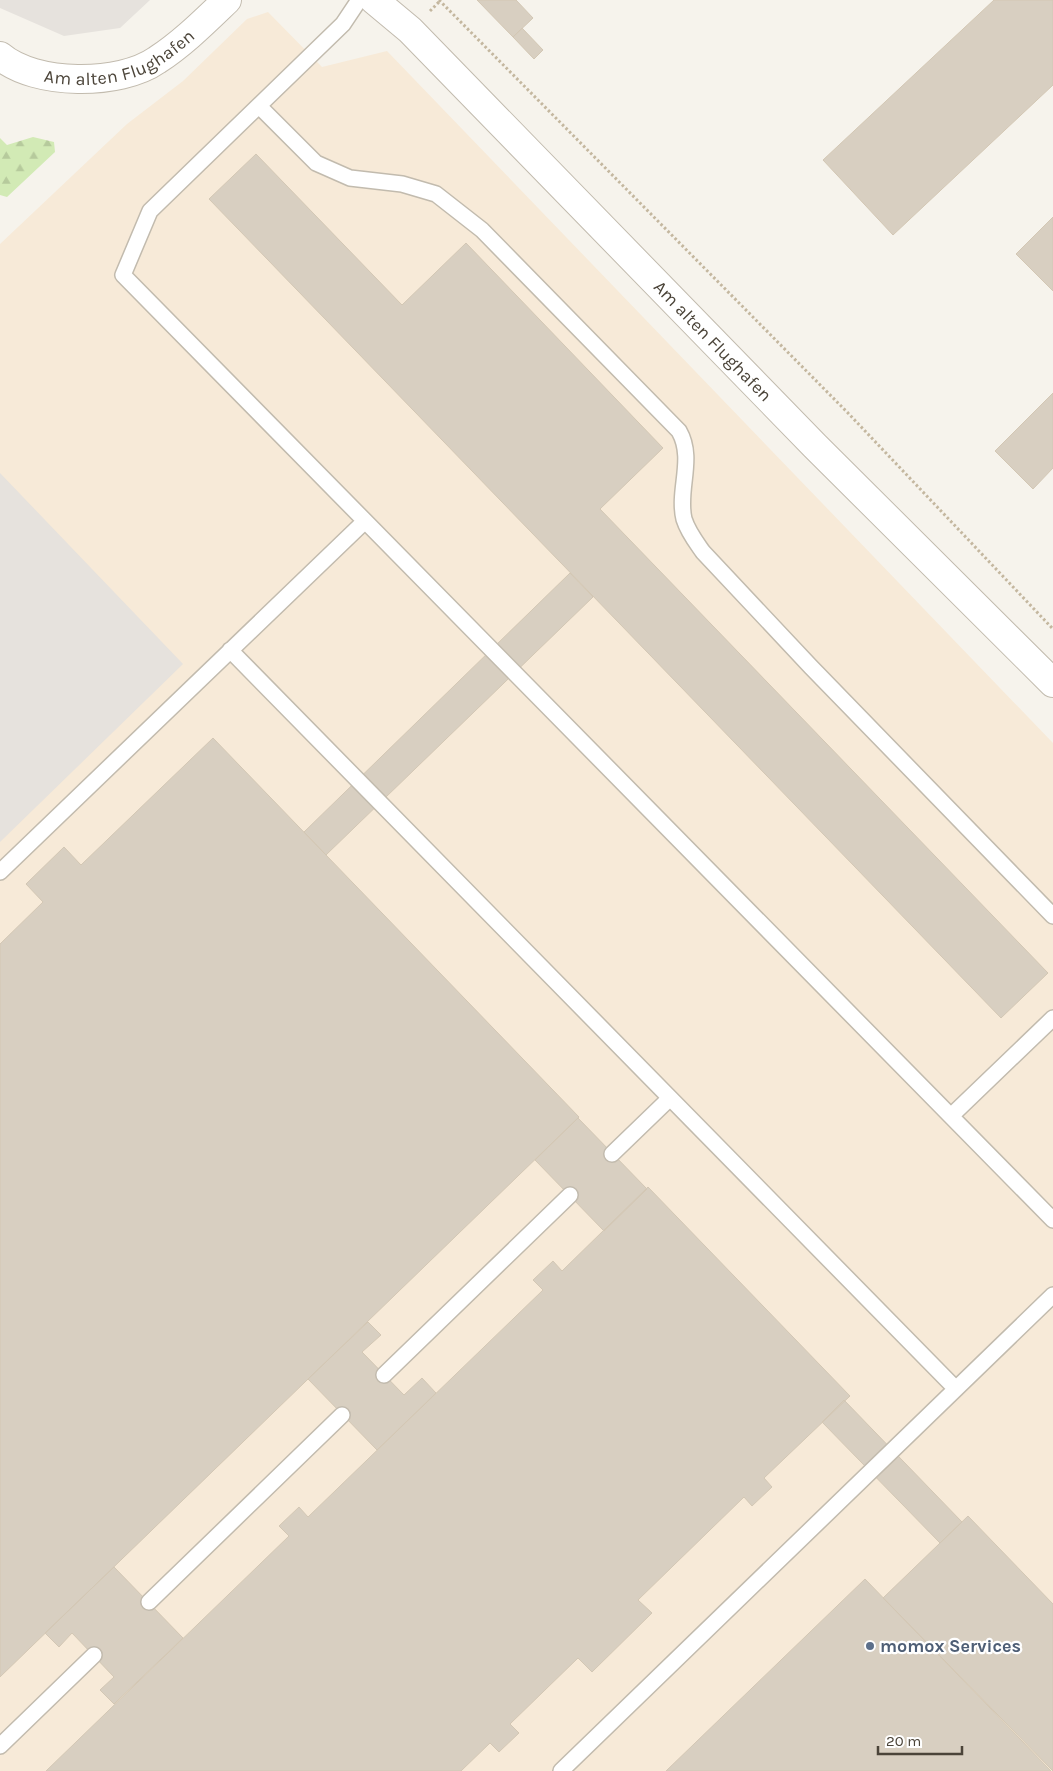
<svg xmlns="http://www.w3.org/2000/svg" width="1053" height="1771" viewBox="0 0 1053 1771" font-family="Karla,sans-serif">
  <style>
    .commercial { fill: #f7ead8 }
    .industrial { fill: #e6e2dd }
    .forest { fill: url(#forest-firs) }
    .building { fill: #d8cfc1; stroke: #d3c7b4 }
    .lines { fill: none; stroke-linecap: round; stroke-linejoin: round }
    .service-casing { stroke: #c2bbae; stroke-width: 18 }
    .minor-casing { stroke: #c2bbae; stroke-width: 30 }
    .path { stroke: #c4b79f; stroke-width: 3; stroke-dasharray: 2.5 2.5; stroke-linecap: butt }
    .service { stroke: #fff; stroke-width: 15 }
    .minor { stroke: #fff; stroke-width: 28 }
    .service-dot { fill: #5c6f8a; stroke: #fff; stroke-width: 2 }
    .labels { text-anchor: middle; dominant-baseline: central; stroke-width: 4.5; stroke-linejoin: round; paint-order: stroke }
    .street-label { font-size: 18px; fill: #4b4439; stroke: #fff }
    .service-label { font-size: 18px; font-weight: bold; fill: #4e5e75; stroke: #fff; text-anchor: start }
  </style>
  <defs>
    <pattern id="forest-firs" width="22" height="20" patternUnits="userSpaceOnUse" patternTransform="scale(1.25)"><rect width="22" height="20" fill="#d2eab5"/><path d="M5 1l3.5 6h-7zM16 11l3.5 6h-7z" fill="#b6ca9c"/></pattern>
  </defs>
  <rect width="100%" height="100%" fill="#f6f3ec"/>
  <!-- commercial -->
  <path class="commercial" d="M268,12L322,67L387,51L1053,743V1771H0V244L127,124L183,81L247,19Z"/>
  <!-- industrial -->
  <path class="industrial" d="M0,0H150L120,28L64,36L0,8Z
    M0,473L183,664L0,842Z"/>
  <!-- forest -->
  <path class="forest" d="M33,137L54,142L55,152L7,197L0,195V138L7,145Z"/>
  <!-- building -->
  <path class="building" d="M477,0H516L533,18L513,37Z
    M994,0H1053V85L893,235L823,160Z
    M522,28L543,50L534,59L513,37Z
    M256,154L402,305L466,243L663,448L600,509L1048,973L1001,1018L209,199Z
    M1053,217V291L1016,254Z
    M1053,393V468L1033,489L995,451Z
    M570,573L593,597L326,855L304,832Z
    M213,738L579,1117L0,1677V944L43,902L26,884L64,847L81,865Z
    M578,1118L647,1189L604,1231L535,1160Z
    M648,1187L850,1396L764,1478L772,1487L752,1506L744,1497L638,1600L652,1613L592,1672L578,1658L510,1724L519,1733L499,1752L490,1743L461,1771H46L289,1536L279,1526L299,1507L308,1517L543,1290L533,1280L553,1261L562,1271Z
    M368,1322L381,1335L362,1352L404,1395L422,1378L436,1393L377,1450L308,1379Z
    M844,1400L962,1522L940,1543L822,1422Z
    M968,1516L1053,1604V1771L883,1598Z
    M114,1567L183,1638L114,1704L100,1690L114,1677L72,1633L59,1647L45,1633Z
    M865,1579L1051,1771H666Z"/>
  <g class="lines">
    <!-- service casing -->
    <g class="service-casing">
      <path id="service" d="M359,0L343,24L150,211L123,275L1053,1220
        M259,106L316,163L350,178L402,184L436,194L482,230L679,431C695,459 677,490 684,519C688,532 696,542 703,552L811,667L1053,916
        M230,650L956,1389
        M0,872L365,521
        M951,1116L1053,1018
        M612,1154L670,1098
        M384,1375L570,1195
        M149,1602L342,1415
        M0,1746L94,1655
        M561,1771L1053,1295"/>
    </g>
    <!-- minor casing -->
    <g class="minor-casing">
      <g id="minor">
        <path id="s1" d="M374,0L410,30L815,446L1053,683"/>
        <path id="s2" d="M0,56C35,86 120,86 157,60C182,44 205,21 227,0"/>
      </g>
    </g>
    <!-- path -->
    <path class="path" d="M439,0L848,413L1053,629
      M430,11L440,1"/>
    <!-- service -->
    <use href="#service" class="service"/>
    <!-- minor -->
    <use href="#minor" class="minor"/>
  </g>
  <!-- markers -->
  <circle class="service-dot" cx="870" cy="1646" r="5"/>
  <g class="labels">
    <!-- street labels -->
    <g class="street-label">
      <text stroke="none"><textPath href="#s2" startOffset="129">Am alten Flughafen</textPath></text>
      <text stroke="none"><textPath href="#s1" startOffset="481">Am alten Flughafen</textPath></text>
    </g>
    <!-- service labels -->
    <g class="service-label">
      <text x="880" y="1646">momox Services</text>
    </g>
  </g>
  <!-- scale -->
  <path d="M878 1746v8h84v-8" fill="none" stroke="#4b4439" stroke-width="2.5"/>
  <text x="886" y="1746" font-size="15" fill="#4b4439" stroke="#ffffff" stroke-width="4" paint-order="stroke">20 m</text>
</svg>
